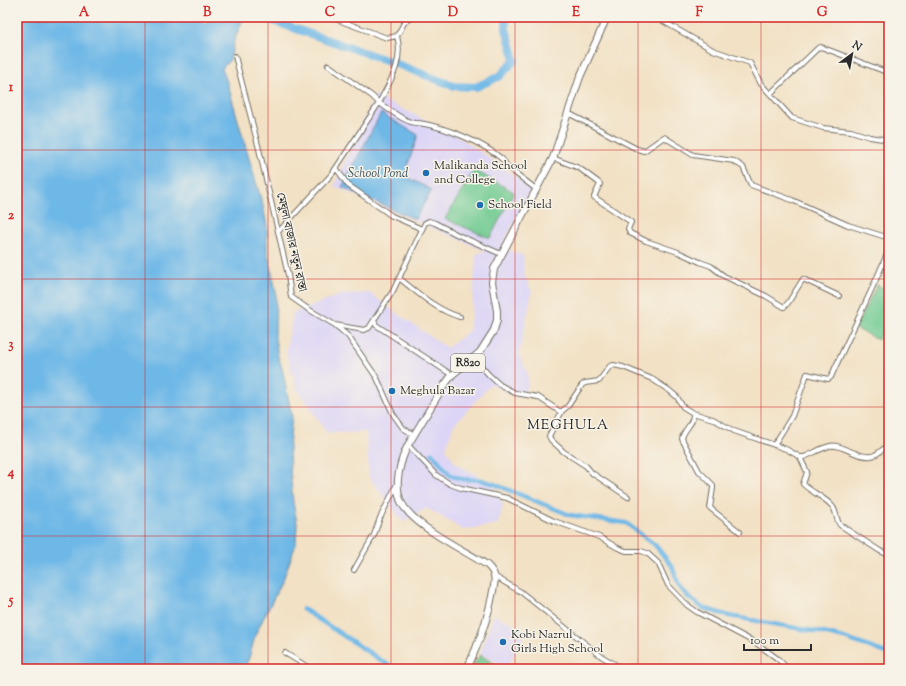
<svg xmlns="http://www.w3.org/2000/svg" width="906" height="686" viewBox="0 0 906 686" font-family="'Sorts Mill Goudy','Noto Serif Bengali',serif">
  <style>
    .built { fill: #ddd5f6 }
    .green { fill: #6fca91; stroke: #4d7a5e }
    .water { fill: #6eb8e7; stroke: #4c7289 }
    .lines { fill: none; stroke-linecap: round; stroke-linejoin: round }
    .canal { stroke: #6eb8e7; stroke-width: 4.5 }
    .river { stroke: #6eb8e7; stroke-width: 8 }
    .street-casing { stroke: #716b61; stroke-width: 6 }
    .primary-casing { stroke: #716b61; stroke-width: 8 }
    .street { stroke: #fff; stroke-width: 4 }
    .primary { stroke: #fff; stroke-width: 6 }
    .grid { fill: none; stroke: #d62828; stroke-width: 1; stroke-opacity: 0.55 }
    .poi-dot { fill: #1f6fb2; stroke: #f7f3e8; stroke-width: 1.5 }
    .labels { text-anchor: middle; dominant-baseline: central; stroke-width: 3; stroke-linejoin: round; paint-order: stroke }
    .shield { fill: #f7f3e8; stroke: #686764; stroke-width: 1 }
    .shield-label { font-size: 11px; font-weight: bold; fill: #2b2b2b }
    .poi-label { font-size: 12px; fill: #2b2b2b; stroke: #f7f3e8; text-anchor: start }
    .street-label { font-size: 12px; fill: #2b2b2b; stroke: #f7f3e8 }
    .water-label { font-size: 13px; font-style: italic; fill: #3f5563; stroke: #f7f3e8 }
    .quarter-label { font-size: 14px; letter-spacing: 1px; fill: #2b2b2b; stroke: #f7f3e8 }
    .neatline { fill: none; stroke: #d62828; stroke-width: 1.5 }
    .grid-label { font-size: 13px; text-anchor: middle; font-weight: bold; fill: #d62828 }
  </style>
  <rect width="100%" height="100%" fill="#f7f3e8"/>
  <filter id="ink" filterUnits="userSpaceOnUse"><feTurbulence type="fractalNoise" baseFrequency=".025" numOctaves="2"/><feDisplacementMap in="SourceGraphic" scale="8" xChannelSelector="R" yChannelSelector="G"/><feConvolveMatrix kernelMatrix="1 2 1 2 8 2 1 2 1" color-interpolation-filters="sRGB"/></filter>
  <filter id="wash" filterUnits="userSpaceOnUse"><feTurbulence type="fractalNoise" baseFrequency=".012" numOctaves="4" result="noise"/><feDisplacementMap in="SourceGraphic" scale="16" xChannelSelector="R" yChannelSelector="G"/><feGaussianBlur stdDeviation="0.9" result="paint"/><feColorMatrix in="noise" values="0 0 0 0 0 0 0 0 0 0 0 0 0 0 0 0 0 1.4 0 .05"/><feComposite in="paint" operator="in"/></filter>
  <g filter="url(#wash)">
    <rect width="100%" height="100%" fill="#f2e1c4"/>
    <!-- built -->
    <path class="built" d="M376,94L378,97L459,137L532,188L501,248L523,255L524,274L532,292L519,354L528,375L527,389L517,397L491,384L453,426L446,449L456,464L489,482L503,504L498,524L463,530L427,508L403,522L369,477L366,432L327,433L296,387L286,352L293,313L340,295L370,293L392,310L447,348L469,331L473,299L476,254L486,251L334,186Z
      M494,615L527,631L507,667L480,654Z"/>
    <!-- green -->
    <path class="green" d="M474,170L514,192L490,238L445,219Z
      M877,285L889,291V318L878,340L855,328Z
      M480,655L503,669H472Z"/>
    <!-- water -->
    <path class="water" d="M17,17H199L204,24L216,17H244L234,41L230,60L222,68L227,82L246,148L263,206L267,226V249L276,292L275,338L278,356L282,368L292,417L289,447L290,469L293,502L297,523L296,544L283,580L256,633L249,658L244,669H17Z
      M381,113L418,135L404,176L432,190L415,219L342,187Z"/>
    <g class="lines">
      <!-- canal -->
      <path class="canal" d="M432,453L450,475L462,479L481,480L494,484L570,515L626,523L655,545L672,566L679,586L689,598L703,608L729,616L819,632L844,638L889,654
        M303,609L394,669"/>
      <!-- river -->
      <path class="river" d="M261,17L386,60L454,86L476,87L500,76L515,60L506,29V17"/>
    </g>
  </g>
  <g filter="url(#ink)">
    <g class="lines">
      <!-- street casing -->
      <g class="street-casing">
        <path id="street" d="M330,17L387,38L397,36L404,23L411,17
          M658,17L661,20L713,50L750,63L761,84L792,118L823,128L851,131L870,137L889,140
          M397,36C404,61 390,82 379,103C389,109 408,125 419,123C445,127 482,142 502,159C505,162 506,166 510,169L536,189
          M235,56L259,149L288,275L291,297L308,309L335,325L348,336L377,378L393,414L403,428L414,435
          M770,94L818,48L821,47L889,73
          M568,113L637,149L644,151L664,137L693,155L734,161L743,167L751,185L792,200L848,225L889,238
          M553,158L579,168L598,182L600,184L594,197L631,222L628,229L630,233L646,241L678,252L700,262L711,266L724,276L766,296L784,307L788,303L803,279L839,296
          M336,168L348,185L358,192L392,216L422,229
          M278,232L332,174L379,103L372,96L328,65
          M399,278C418,293 436,310 460,317
          M335,325L364,330L369,328L374,320
          M474,358L489,375L500,385L515,393L538,397L559,411H562L568,406L582,385L585,383L599,381L610,366L613,365L623,367L652,379L670,391L677,397L683,407L693,413L713,419L734,431L786,449L800,457H804C812,454 821,448 830,446C841,443 856,458 871,456C879,455 882,448 889,445
          M452,375L376,325L374,320L393,291L425,223L429,221L435,223L458,235L501,254
          M562,411L550,434L549,436L551,440L564,452L586,466L592,473L628,497
          M693,413C694,425 683,429 682,439L699,471L713,485V488L710,508L740,532
          M408,445L436,475L450,484L461,488L507,498L554,521L599,537L618,548L626,551H641L647,553L658,563L668,585L687,605L697,612L756,643L778,659L788,669
          M774,445L792,416L807,374L828,379L831,377C850,334 872,292 889,249
          M800,457L807,472L803,484C812,493 825,497 833,507C837,513 836,520 840,525L880,551L889,555
          M354,570L374,535L380,518L397,484
          M494,576L521,592L601,656L623,669
          M285,653L311,669"/>
      </g>
      <!-- primary casing -->
      <g class="primary-casing">
        <path id="primary" d="M467,669C478,645 487,622 492,596C493,590 496,581 494,575C493,571 490,568 487,565C464,550 408,524 400,499C394,483 401,459 408,445L443,387L452,375L480,352L494,330L497,320V311L492,282L494,269L553,158L580,77L607,17"/>
      </g>
      <!-- street -->
      <use href="#street" class="street"/>
      <!-- primary -->
      <use href="#primary" class="primary"/>
    </g>
  </g>
  <!-- grid -->
  <path class="grid" d="M145,17V669M268,17V669M391,17V669M515,17V669M638,17V669M761,17V669M17,150H889M17,279H889M17,407H889M17,536H889"/>
  <!-- markers -->
  <g class="poi-dot">
    <circle cx="426" cy="173" r="4"/>
    <circle cx="480" cy="205" r="4"/>
    <circle cx="392" cy="391" r="4"/>
    <circle cx="503" cy="642" r="4"/>
  </g>
  <g class="labels">
    <!-- shield labels -->
    <rect class="shield" x="451" y="354" width="34" height="18" rx="3"/>
    <g class="shield-label">
      <text x="468" y="363">R820</text>
    </g>
    <!-- poi labels -->
    <g class="poi-label">
      <text x="434" y="166">Malikanda School<tspan x="434" dy="14">and College</tspan></text>
      <text x="488" y="205">School Field</text>
      <text x="400" y="391">Meghula Bazar</text>
      <text x="511" y="635">Kobi Nazrul<tspan x="511" dy="14">Girls High School</tspan></text>
    </g>
    <!-- street labels -->
    <g class="street-label">
      <text transform="translate(291 242) rotate(77)">মেঘুলা বাজার নতুন রাস্তা</text>
    </g>
    <!-- water labels -->
    <g class="water-label">
      <text x="378" y="174">School Pond</text>
    </g>
    <!-- quarter labels -->
    <g class="quarter-label">
      <text x="568" y="426">MEGHULA</text>
    </g>
  </g>
  <!-- margin -->
  <rect width="906" height="686" fill="none" stroke="#f7f3e8" stroke-width="44"/>
  <!-- north arrow -->
  <g transform="translate(852 54) rotate(32)" stroke="#f7f3e8" stroke-width="3" paint-order="stroke">
  <path d="M0-3L7 15L0 10L-7 15Z" fill="#2b2b2b"/>
  <text y="-6" font-size="11" font-weight="bold" text-anchor="middle" fill="#2b2b2b">N</text>
  </g>
  <!-- scale -->
  <path d="M744 644v6h67v-6" fill="none" stroke="#2b2b2b" stroke-width="2"/>
  <text x="750" y="644" font-size="12" fill="#2b2b2b" stroke="#f7f3e8" stroke-width="3" paint-order="stroke">100 m</text>
  <rect x="22" y="22" width="862" height="642" class="neatline"/>
  <g class="grid-label">
    <text x="84" y="16">A</text>
    <text x="207" y="16">B</text>
    <text x="330" y="16">C</text>
    <text x="453" y="16">D</text>
    <text x="576" y="16">E</text>
    <text x="699" y="16">F</text>
    <text x="822" y="16">G</text>
    <text x="11" y="91">1</text>
    <text x="11" y="219">2</text>
    <text x="11" y="348">3</text>
    <text x="11" y="476">4</text>
    <text x="11" y="604">5</text>
  </g>
</svg>
